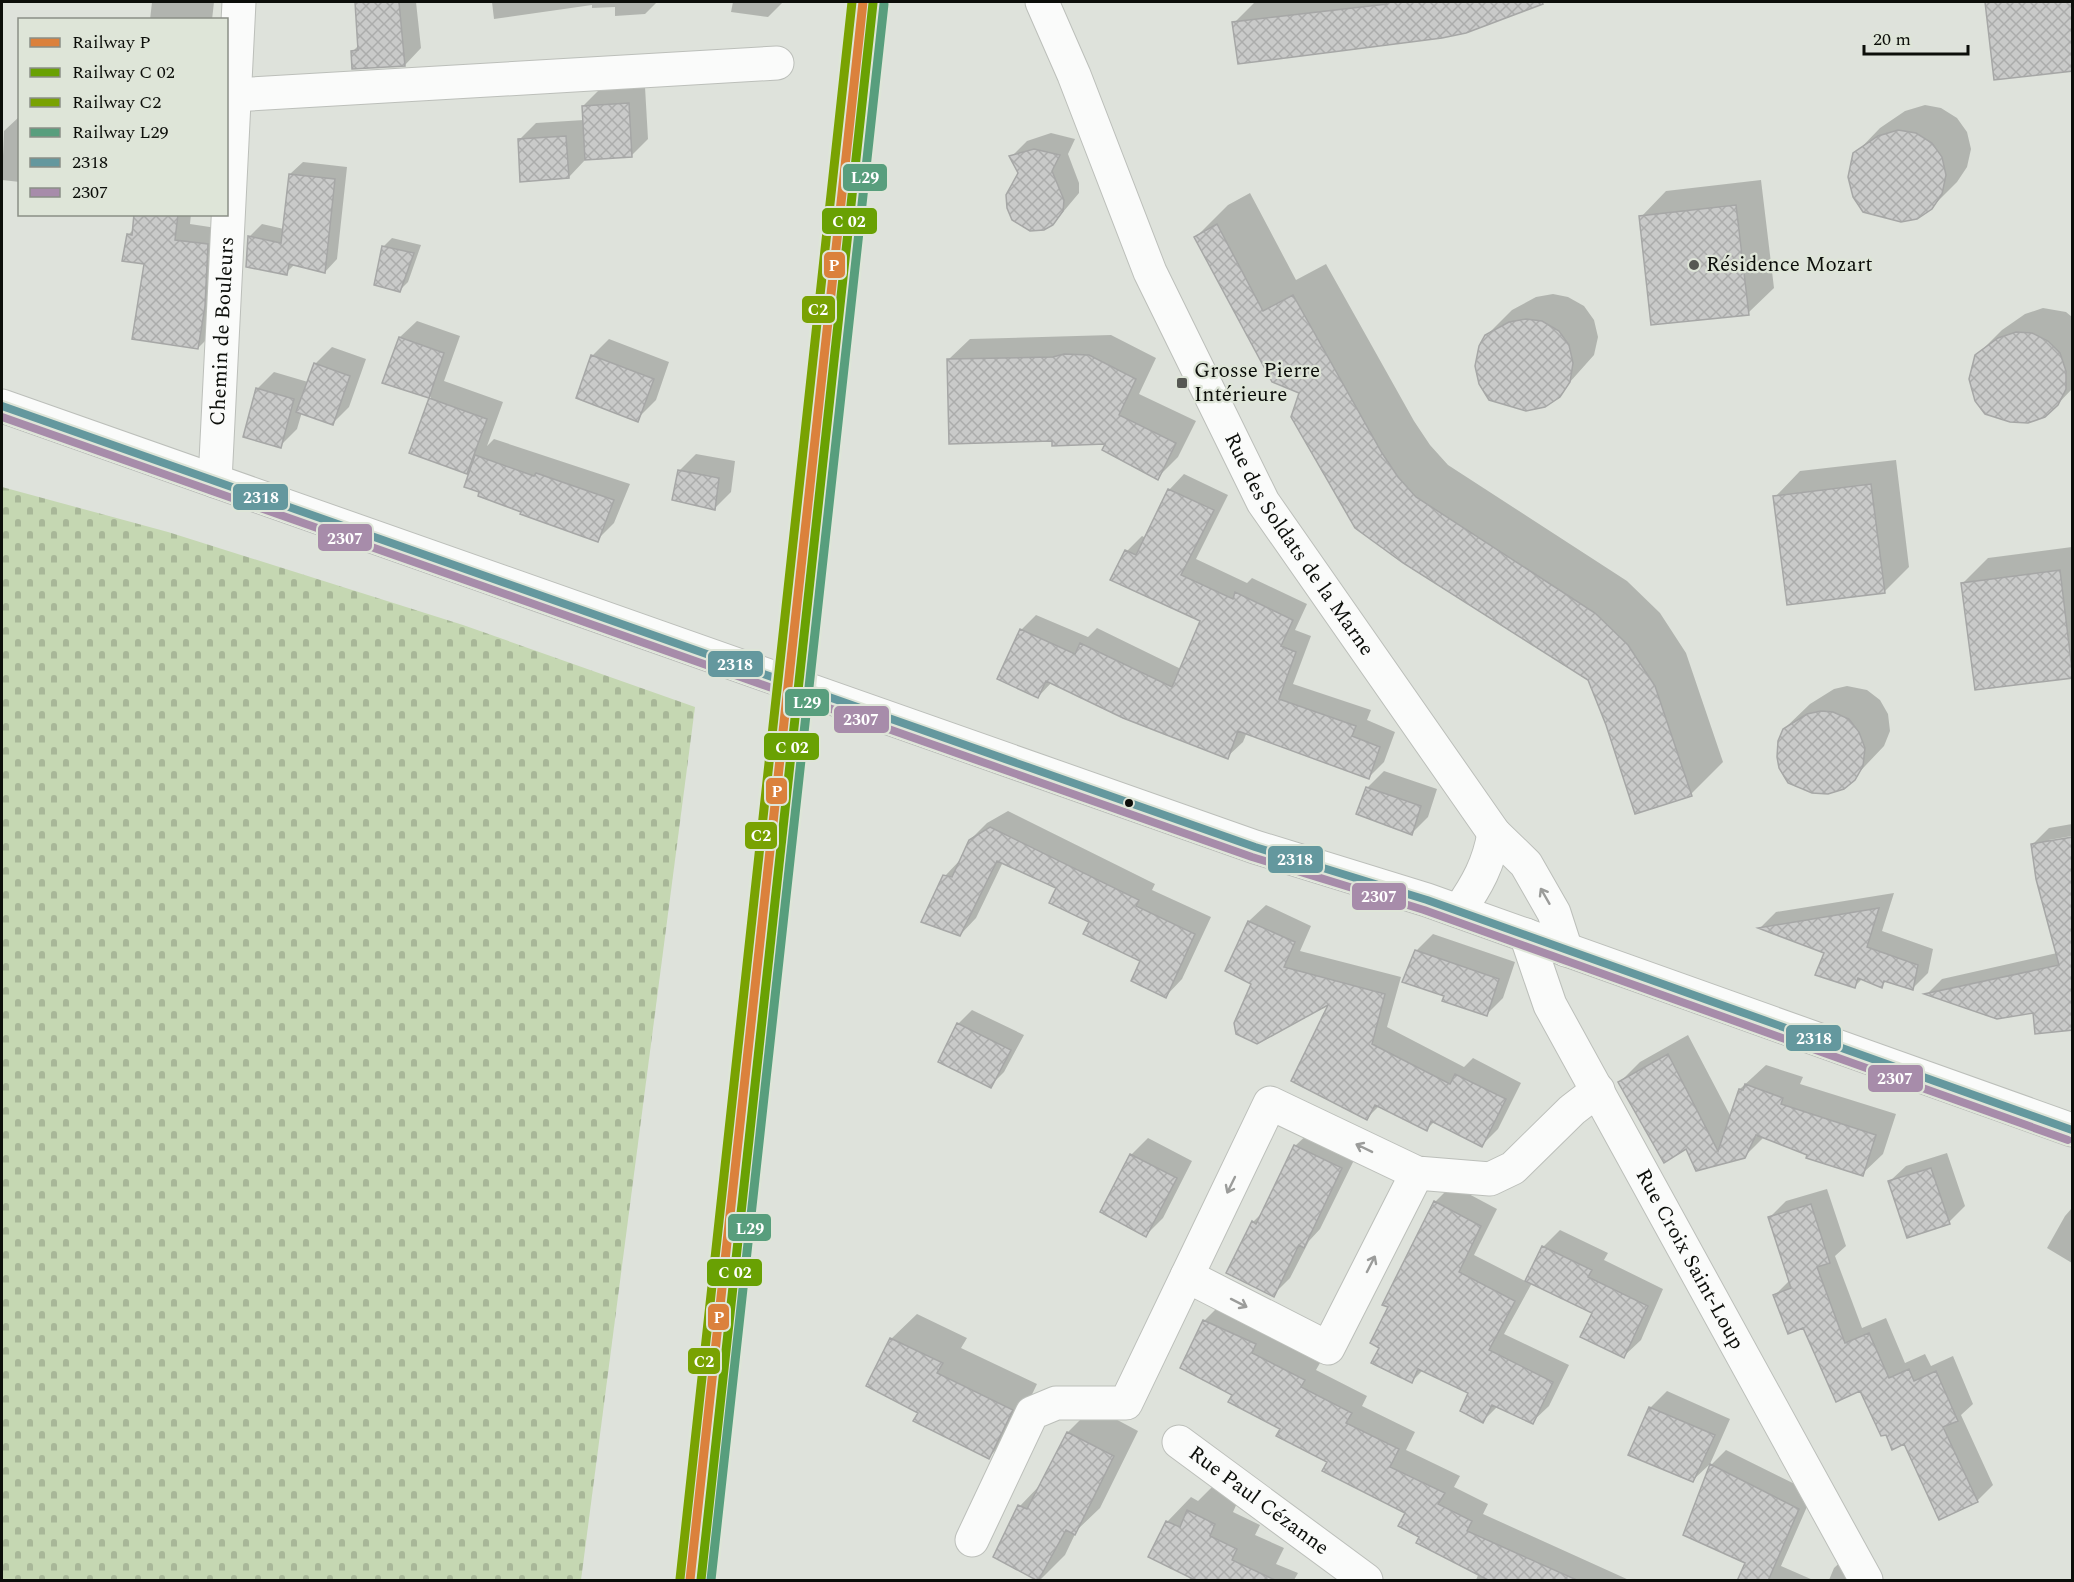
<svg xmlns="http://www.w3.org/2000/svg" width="2074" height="1582" viewBox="0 0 2074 1582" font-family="Spectral,serif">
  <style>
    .cemetery { fill: url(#cemetery-stones) }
    .shadow { fill: #0003 }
    .building { fill: url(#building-cross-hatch); stroke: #a6a7a6; stroke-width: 1.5 }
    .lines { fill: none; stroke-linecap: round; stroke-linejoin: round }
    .street-casing { stroke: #bcbfba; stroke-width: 35 }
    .secondary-casing { stroke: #bcbfba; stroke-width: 35 }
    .street { stroke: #fafbfa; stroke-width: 33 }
    .secondary { stroke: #fafbfa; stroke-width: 33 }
    .bus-1-casing { stroke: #dee5d8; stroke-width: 12 }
    .bus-2-casing { stroke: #dee5d8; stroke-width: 12 }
    .bus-1 { stroke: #64989e; stroke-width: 8 }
    .bus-2 { stroke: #a78caa; stroke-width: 8 }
    .rail-1-casing { stroke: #dee5d8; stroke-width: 14 }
    .rail-2-casing { stroke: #dee5d8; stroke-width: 14 }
    .rail-3-casing { stroke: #dee5d8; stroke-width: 14 }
    .rail-4-casing { stroke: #dee5d8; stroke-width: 14 }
    .rail-1 { stroke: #db813c; stroke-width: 9 }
    .rail-2 { stroke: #69a103; stroke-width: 9 }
    .rail-3 { stroke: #79a202; stroke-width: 9 }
    .rail-4 { stroke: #589e7d; stroke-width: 9 }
    .oneway { stroke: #9b9c9a }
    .poi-dot { fill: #565853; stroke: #dee5d8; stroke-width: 2 }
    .bus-dot { fill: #0c0e0a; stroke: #dee5d8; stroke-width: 2 }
    .labels { text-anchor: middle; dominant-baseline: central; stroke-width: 4.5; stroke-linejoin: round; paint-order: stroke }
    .poi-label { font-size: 21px; fill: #0c0e0a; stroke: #dee5d8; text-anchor: start }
    .street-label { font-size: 21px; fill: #0c0e0a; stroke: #dee5d8 }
    .line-badge { stroke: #dee5d8; stroke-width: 2 }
    .badge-label { font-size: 16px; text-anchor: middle; font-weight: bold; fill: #fff }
  </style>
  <defs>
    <pattern id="cemetery-stones" width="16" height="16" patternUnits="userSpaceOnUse" patternTransform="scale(1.5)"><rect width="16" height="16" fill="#c5d7b2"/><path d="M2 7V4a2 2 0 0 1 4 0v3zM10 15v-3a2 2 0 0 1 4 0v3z" fill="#a8b798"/></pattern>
    <pattern id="building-cross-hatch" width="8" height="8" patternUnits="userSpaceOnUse" patternTransform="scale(1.5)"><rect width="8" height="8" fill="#c9cac9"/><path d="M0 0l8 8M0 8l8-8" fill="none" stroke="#abacab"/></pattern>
  </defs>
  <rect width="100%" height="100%" fill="#dee2db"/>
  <!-- cemetery -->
  <path class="cemetery" d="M2,487L168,532L463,625L695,707L581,1580H2Z"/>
  <!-- shadow -->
  <path class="shadow" d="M152,2H214L212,20H150Z
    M357,2H416L421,48L405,65L353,51L359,45Z
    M492,2H657L645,14L615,16V7L592,8V5L494,19Z
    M733,2H783L768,17L731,12Z
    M1255,2H1526L1511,12L1234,23Z
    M1986,2H2072V69L1996,78Z
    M645,87L648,139L631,156L585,160L569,177L519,140L536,123L584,120L583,106L600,89Z
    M1925,105L1941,108L1957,118L1967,132L1971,149L1967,167L1957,182L1931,208L1855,154L1880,128L1905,111Z
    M20,116V182L2,180L4,131Z
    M1051,133L1075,139L1068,154L1079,183V193L1053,224L1011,157L1027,141Z
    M303,162L347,167L337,259L325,272L295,264L286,273L250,236L262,224L284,229L290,174Z
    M1761,180L1774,288L1748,313L1641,217L1666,191Z
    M1250,193L1296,280L1326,264L1414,421L1430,445L1448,465L1627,581L1660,613L1686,653L1723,762L1691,794L1608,725L1590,679L1301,392L1196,237L1228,205Z
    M136,214H191L190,224L223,229L214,332L198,348L128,235L134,229Z
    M392,238L421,245L408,282L400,290L375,284L384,246Z
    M1553,294L1568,297L1584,306L1594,320L1598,337L1594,355L1553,401L1486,336L1512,310L1536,297Z
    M2043,308L2066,312L2072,317V389L2052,410L1976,356L2002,330L2025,314Z
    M417,321L460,336L444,381L503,402L487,446L494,439L630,484L614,523L597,540L480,491L474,465L467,472L411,452L431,397L384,382L400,337Z
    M1111,335L1156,358L1139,394L1196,421L1178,457L1157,478L1107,443L1054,439L949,359L970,339Z
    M609,339L669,362L656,400L639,417L592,356Z
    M332,347L366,359L349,407L332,424L302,412L297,429L280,446L257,389L274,372L308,382L315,364Z
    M696,454L735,461L731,492L714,509L680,470Z
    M1896,460L1909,567L1884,592L1775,497L1800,471Z
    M1184,474L1228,495L1196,559L1247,583L1252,578L1307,604L1295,630L1311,636L1293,684L1371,710L1367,720L1395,732L1384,762L1368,778L1247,732L1243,742L1227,757L1052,682L1038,697L1021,630L1036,615L1088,637L1097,628L1181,669L1202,620L1127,551L1142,536L1146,538L1169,490Z
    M2072,547V676L1963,583L1988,558Z
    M1847,686L1867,690L1880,700L1888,714L1890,731L1884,746L1848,784L1784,729L1810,704L1834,689Z
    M1384,771L1437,789L1428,817L1411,834L1367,788Z
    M1008,811L1155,884L1152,890L1211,917L1182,979L1166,996L1142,961L1091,921L1058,887L1003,862L976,918L960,935L945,876L961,859L970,840L987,823Z
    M2072,824V836L2049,840L2072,1028L2034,1012L1927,994L1942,979L2057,953L2033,844L2049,828Z
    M1894,893L1882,931L1933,949L1928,973L1912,989L1887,980L1881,986L1862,979L1855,986L1826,952L1761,927L1776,912Z
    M1266,905L1311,926L1300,951L1401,977L1387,1027L1464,1067L1473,1058L1521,1083L1498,1129L1482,1145L1435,1121L1426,1130L1379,1106L1367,1118L1332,1002L1253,983L1227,970L1249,921Z
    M1433,934L1515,962L1503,998L1486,1015L1446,995L1416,951Z
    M972,1010L1024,1035L1004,1072L990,1086L940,1061L958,1024Z
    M1688,1035L1731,1117L1740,1089L1766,1065L1803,1077L1800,1084L1896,1114L1883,1154L1862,1174L1764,1137L1744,1157L1686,1147L1620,1082L1640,1062Z
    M1312,1130L1358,1152L1320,1229L1309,1241L1290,1278L1273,1295L1253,1222L1264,1211L1295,1146Z
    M1148,1138L1192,1161L1163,1218L1146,1235L1131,1155Z
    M1947,1153L1965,1206L1949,1222L1890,1181L1906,1166Z
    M1452,1185L1497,1209L1474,1255L1527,1282L1543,1247L1560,1230L1608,1253L1604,1260L1663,1289L1641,1340L1624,1356L1594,1313L1532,1283L1504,1334L1569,1365L1549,1406L1532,1422L1498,1406L1483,1421L1470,1392L1423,1370L1412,1381L1381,1347L1390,1307L1435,1202Z
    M1827,1189L1846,1246L1835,1256L1862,1328L1886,1318L1905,1363L1925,1354L1931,1366L1953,1356L1973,1404L1961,1415L1993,1485L1977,1501L1905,1443L1887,1433L1861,1389L1775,1295L1790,1280L1769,1218L1786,1201Z
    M2072,1208V1263L2047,1248L2065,1216Z
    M1221,1304L1272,1327L1268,1336L1320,1363L1316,1370L1367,1396L1362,1406L1415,1432L1406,1450L1460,1476L1454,1487L1488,1504L1483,1514L1629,1580H1476L1479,1573L1421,1536L1407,1512L1234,1395L1182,1367L1204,1321Z
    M917,1314L967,1338L961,1348L1037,1384L1014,1432L989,1457L920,1412L868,1385L891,1339Z
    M1667,1391L1730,1419L1710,1464L1693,1480L1650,1408Z
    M1093,1407L1138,1431L1100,1508L1077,1530L1065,1555L1040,1580L995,1556L1020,1506L1042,1483L1068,1432Z
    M1726,1450L1813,1493L1781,1566L1813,1580H1739L1747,1562L1685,1535L1711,1465Z
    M1213,1486L1239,1499L1233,1512L1260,1525L1255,1535L1284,1548L1276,1564L1298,1573L1294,1580H1189L1191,1576L1167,1522L1191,1497L1198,1501Z
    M1849,1554L1864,1580H1829L1834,1568Z"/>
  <!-- building -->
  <path class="building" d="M355,2H399L405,66L352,69L351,51L358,50Z
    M1387,2H1542L1543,4L1466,33L1442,38L1238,64L1232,22L1387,4Z
    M1985,2H2073V71L1994,80Z
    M629,103L632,157L585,160L582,106Z
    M1898,130L1916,133L1932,143L1942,157L1946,175L1942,194L1932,209L1917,219L1901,222L1863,212L1853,197L1848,177L1853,153L1878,136Z
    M566,136L569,178L520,182L518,139Z
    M1034,149L1060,155L1052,171L1064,200L1063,211L1053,225L1044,230L1030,231L1012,220L1007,208L1006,195L1018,173L1009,156Z
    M289,174L335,179L325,273L289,264L287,275L246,267L248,236L281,243Z
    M1736,205L1749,315L1651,325L1639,216Z
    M134,214H178L175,240L208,244L205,306L198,349L132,339L144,264L122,261L127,234L132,235Z
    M1217,224L1263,311L1293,295L1382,453L1398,477L1416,497L1595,613L1628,645L1655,686L1692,796L1635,814L1606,725L1588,680L1403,563L1355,528L1291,417L1299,393L1272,382L1194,237Z
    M382,246L414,253L400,292L374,285Z
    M1526,319L1542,321L1559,331L1569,345L1573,363L1570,382L1560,397L1545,407L1526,411L1489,400L1479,384L1475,366L1479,346L1485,335L1509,322Z
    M2016,332L2032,333L2048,341L2060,353L2066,371V389L2058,405L2045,417L2028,423L2010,422L1985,414L1975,401L1969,379L1975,355L1998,338Z
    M399,337L444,353L429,398L382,383Z
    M1064,354L1089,355L1136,379L1119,415L1176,443L1158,480L1102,450L1105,444L1052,446V441L949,444L947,359L1053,357Z
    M591,355L654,379L638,422L576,398Z
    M314,363L350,376L333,425L296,412Z
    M256,388L294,399L281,448L243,437Z
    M429,398L487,419L467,474L409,453Z
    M475,455L534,476L536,473L614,500L598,542L520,514L521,512L478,496L479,492L464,487Z
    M678,470L719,478L715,510L672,500Z
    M1871,484L1885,593L1787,605L1773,496Z
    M1168,489L1214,510L1181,575L1233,599L1235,592L1293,620L1281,646L1296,652L1279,699L1356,726L1352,736L1380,747L1369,779L1238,731L1228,759L1123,718L1046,681L1038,698L997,679L1020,629L1075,654L1080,643L1172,687L1200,621L1110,580L1125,550L1136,555Z
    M2060,570L2073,678L1975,690L1961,583Z
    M1821,711L1833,712L1849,719L1859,732L1865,748L1863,766L1855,780L1844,789L1828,794L1812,793L1788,783L1779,768L1777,757L1778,741L1783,729L1807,714Z
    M1366,787L1421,806L1412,835L1356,814Z
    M990,827L1139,900L1136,906L1195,934L1166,998L1131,981L1140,961L1083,934L1089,922L1049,903L1056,888L997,861L960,936L921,922L943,875L952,877L969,840Z
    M2073,837V1030L2035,1034L2033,1013L1997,1019L1924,994L2059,965L2036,879L2031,844Z
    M1879,908L1867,947L1918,965L1913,990L1884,981L1882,988L1858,978L1855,988L1815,975L1824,953L1758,928Z
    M1248,921L1295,942L1284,967L1385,994L1372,1044L1450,1084L1455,1074L1506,1099L1482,1147L1431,1121L1427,1131L1375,1105L1367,1120L1291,1081L1328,1005L1257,1044L1236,1034L1234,1023L1251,984L1225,971Z
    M1415,950L1499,979L1487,1016L1442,1001L1444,996L1402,982Z
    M957,1023L1011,1050L991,1088L938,1062Z
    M1668,1054L1718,1151L1739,1089L1743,1090L1745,1084L1783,1098L1781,1104L1876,1135L1863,1176L1806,1158L1807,1155L1756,1135L1745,1158L1696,1171L1686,1149L1664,1163L1618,1082Z
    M1294,1145L1342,1168L1304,1248L1299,1245L1274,1297L1226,1273L1252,1221L1256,1224Z
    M1130,1154L1177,1178L1146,1237L1100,1212Z
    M1931,1168L1950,1224L1907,1238L1888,1181Z
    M1434,1201L1481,1226L1459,1272L1515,1301L1489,1350L1553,1382L1533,1424L1492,1405L1483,1423L1460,1411L1468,1393L1418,1369L1412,1383L1371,1363L1379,1348L1370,1343L1388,1307L1382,1305Z
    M1811,1204L1830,1263L1817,1267L1845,1343L1869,1333L1889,1378L1909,1369L1914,1381L1936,1371L1958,1421L1943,1427L1978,1502L1939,1520L1904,1444L1892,1450L1886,1435L1881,1436L1860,1391L1836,1402L1803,1328L1788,1334L1773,1295L1791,1288L1768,1217Z
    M1542,1246L1592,1270L1588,1277L1648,1306L1624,1358L1580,1337L1592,1313L1525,1281Z
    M1203,1320L1256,1344L1252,1353L1305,1380L1301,1387L1352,1413L1346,1423L1399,1449L1390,1467L1445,1493L1438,1504L1472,1521L1467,1531L1579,1581H1490L1416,1543L1419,1537L1398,1526L1405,1513L1322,1471L1327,1462L1276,1436L1280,1429L1228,1402L1232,1395L1180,1368Z
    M890,1338L943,1363L937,1373L1013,1410L989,1459L913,1421L918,1413L866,1386Z
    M1649,1407L1715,1435L1693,1482L1628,1455Z
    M1067,1432L1114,1456L1075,1535L1066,1530L1038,1581L993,1557L1018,1505L1027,1509Z
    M1710,1464L1799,1509L1768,1581H1737L1745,1563L1683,1535Z
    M1187,1510L1215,1524L1210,1536L1237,1549L1232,1560L1277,1581H1197L1148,1557L1166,1521L1180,1527Z"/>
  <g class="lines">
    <!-- street casing -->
    <g class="street-casing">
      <g id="street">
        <path id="s1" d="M1042,2L1074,75L1150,272L1263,502L1494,833L1526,864L1554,913L1566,950"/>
        <path d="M234,95L777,63"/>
        <path id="s2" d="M215,481L239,2"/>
        <path d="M1459,911C1477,885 1489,864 1494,833"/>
        <path id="s3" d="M1526,935L1550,1005L1866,1580"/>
        <path d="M1187,1276L1328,1348L1417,1173"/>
        <path id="s4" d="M1179,1442L1366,1580"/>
        <path d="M972,1540L1032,1413L1056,1403H1126L1270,1103L1417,1173L1490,1179L1513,1168L1572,1110L1598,1090"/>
      </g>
    </g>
    <!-- secondary casing -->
    <g class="secondary-casing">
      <path id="secondary" d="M2,406L1255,847L1427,900L2072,1130"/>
    </g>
    <!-- street -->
    <use href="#street" class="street"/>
    <!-- secondary -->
    <use href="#secondary" class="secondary"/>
    <!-- bus-1 casing -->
    <g class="bus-1-casing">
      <path id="bus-1" d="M2,406L1255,847L1427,900L2072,1130"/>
    </g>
    <!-- bus-2 casing -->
    <g class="bus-2-casing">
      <path id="bus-2" d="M2,417L1252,857L1424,910L2068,1140"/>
    </g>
    <!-- bus-1 -->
    <use href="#bus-1" class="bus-1"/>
    <!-- bus-2 -->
    <use href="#bus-2" class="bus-2"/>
    <!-- rail-1 casing -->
    <g class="rail-1-casing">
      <path id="rail-1" d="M690,1580L863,2"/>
    </g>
    <!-- rail-2 casing -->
    <g class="rail-2-casing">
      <path id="rail-2" d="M701,1580L873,3"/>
    </g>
    <!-- rail-3 casing -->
    <g class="rail-3-casing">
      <path id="rail-3" d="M680,1579L852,2"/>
    </g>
    <!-- rail-4 casing -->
    <g class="rail-4-casing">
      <path id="rail-4" d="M711,1580L884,4"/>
    </g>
    <!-- rail-1 -->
    <use href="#rail-1" class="rail-1"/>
    <!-- rail-2 -->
    <use href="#rail-2" class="rail-2"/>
    <!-- rail-3 -->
    <use href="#rail-3" class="rail-3"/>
    <!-- rail-4 -->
    <use href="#rail-4" class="rail-4"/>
  </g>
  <!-- one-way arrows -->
  <defs><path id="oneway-shaft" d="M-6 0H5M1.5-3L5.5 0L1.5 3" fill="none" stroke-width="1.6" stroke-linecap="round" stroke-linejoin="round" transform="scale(1.5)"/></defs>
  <g class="oneway">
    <use href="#oneway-shaft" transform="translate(1545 896) rotate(-120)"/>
    <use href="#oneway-shaft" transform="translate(1364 1148) rotate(-154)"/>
    <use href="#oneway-shaft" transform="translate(1231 1185) rotate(116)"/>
    <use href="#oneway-shaft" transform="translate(1371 1264) rotate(-63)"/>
    <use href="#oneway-shaft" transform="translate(1239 1303) rotate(27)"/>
  </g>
  <!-- markers -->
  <g class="poi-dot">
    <circle cx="1694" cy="265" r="6"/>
    <rect x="1176" y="377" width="12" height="12" rx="3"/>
  </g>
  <circle class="bus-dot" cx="1129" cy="803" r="5"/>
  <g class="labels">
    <!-- poi labels -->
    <g class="poi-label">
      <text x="1706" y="265">Résidence Mozart</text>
      <text x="1194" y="371">Grosse Pierre<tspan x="1194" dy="24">Intérieure</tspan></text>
    </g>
    <!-- street labels -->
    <g class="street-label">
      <text stroke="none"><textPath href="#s2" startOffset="150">Chemin de Bouleurs</textPath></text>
      <text stroke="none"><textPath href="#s1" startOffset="602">Rue des Soldats de la Marne</textPath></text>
      <text stroke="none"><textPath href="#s3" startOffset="364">Rue Croix Saint-Loup</textPath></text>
      <text stroke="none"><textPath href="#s4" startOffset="99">Rue Paul Cézanne</textPath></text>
    </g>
  </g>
  <g class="line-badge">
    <rect x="842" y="163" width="46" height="29" rx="6" fill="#589e7d"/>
    <rect x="821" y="207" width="57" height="28" rx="6" fill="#69a103"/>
    <rect x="823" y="251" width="23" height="28" rx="6" fill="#db813c"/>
    <rect x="801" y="295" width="35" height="29" rx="6" fill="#79a202"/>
    <rect x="232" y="483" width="57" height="28" rx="6" fill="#64989e"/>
    <rect x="317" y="523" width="56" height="29" rx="6" fill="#a78caa"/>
    <rect x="707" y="650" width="57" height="28" rx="6" fill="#64989e"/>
    <rect x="784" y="688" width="46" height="29" rx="6" fill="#589e7d"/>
    <rect x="833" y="705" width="57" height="29" rx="6" fill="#a78caa"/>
    <rect x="763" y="732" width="57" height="29" rx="6" fill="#69a103"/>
    <rect x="765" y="777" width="23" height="28" rx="6" fill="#db813c"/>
    <rect x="744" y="821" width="34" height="29" rx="6" fill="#79a202"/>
    <rect x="1267" y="845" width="57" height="29" rx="6" fill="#64989e"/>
    <rect x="1351" y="882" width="56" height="29" rx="6" fill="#a78caa"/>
    <rect x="1785" y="1024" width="57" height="28" rx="6" fill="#64989e"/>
    <rect x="1867" y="1064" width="57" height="29" rx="6" fill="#a78caa"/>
    <rect x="727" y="1213" width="45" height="29" rx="6" fill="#589e7d"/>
    <rect x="706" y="1258" width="57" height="29" rx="6" fill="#69a103"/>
    <rect x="707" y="1303" width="23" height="28" rx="6" fill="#db813c"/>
    <rect x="687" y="1347" width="34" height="28" rx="6" fill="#79a202"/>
  </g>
  <g class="badge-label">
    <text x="865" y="183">L29</text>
    <text x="849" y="227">C 02</text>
    <text x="834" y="271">P</text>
    <text x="818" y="315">C2</text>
    <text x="261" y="503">2318</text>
    <text x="345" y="544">2307</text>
    <text x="735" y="670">2318</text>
    <text x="807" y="708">L29</text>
    <text x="861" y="725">2307</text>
    <text x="792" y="753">C 02</text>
    <text x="777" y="797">P</text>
    <text x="761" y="841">C2</text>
    <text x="1295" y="865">2318</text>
    <text x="1379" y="902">2307</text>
    <text x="1814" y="1044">2318</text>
    <text x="1895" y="1084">2307</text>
    <text x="750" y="1234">L29</text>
    <text x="735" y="1278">C 02</text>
    <text x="719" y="1323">P</text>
    <text x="704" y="1367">C2</text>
  </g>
  <!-- border -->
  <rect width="2074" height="1582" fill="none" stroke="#0c0e0a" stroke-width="6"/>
  <!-- legend -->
  <rect x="18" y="18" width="210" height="198" fill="#dee5d8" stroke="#8a8f86" stroke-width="1.5"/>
  <rect x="30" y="38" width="30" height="9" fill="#db813c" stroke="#8a8f86" stroke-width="1.5"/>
  <text x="72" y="48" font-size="18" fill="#0c0e0a">Railway P</text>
  <rect x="30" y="68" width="30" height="9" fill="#69a103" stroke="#8a8f86" stroke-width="1.5"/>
  <text x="72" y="78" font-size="18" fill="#0c0e0a">Railway C 02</text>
  <rect x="30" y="98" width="30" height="9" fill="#79a202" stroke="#8a8f86" stroke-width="1.5"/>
  <text x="72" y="108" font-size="18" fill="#0c0e0a">Railway C2</text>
  <rect x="30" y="128" width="30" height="9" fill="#589e7d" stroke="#8a8f86" stroke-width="1.5"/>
  <text x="72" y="138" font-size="18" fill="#0c0e0a">Railway L29</text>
  <rect x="30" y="158" width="30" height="9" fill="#64989e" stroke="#8a8f86" stroke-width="1.5"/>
  <text x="72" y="168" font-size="18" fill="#0c0e0a">2318</text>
  <rect x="30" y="188" width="30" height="9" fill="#a78caa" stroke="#8a8f86" stroke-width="1.5"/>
  <text x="72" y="198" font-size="18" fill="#0c0e0a">2307</text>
  <!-- scale -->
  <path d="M1864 45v9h104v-9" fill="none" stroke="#0c0e0a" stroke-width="3"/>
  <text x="1873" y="45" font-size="18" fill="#0c0e0a" stroke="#dee5d8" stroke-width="4.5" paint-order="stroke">20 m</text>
</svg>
